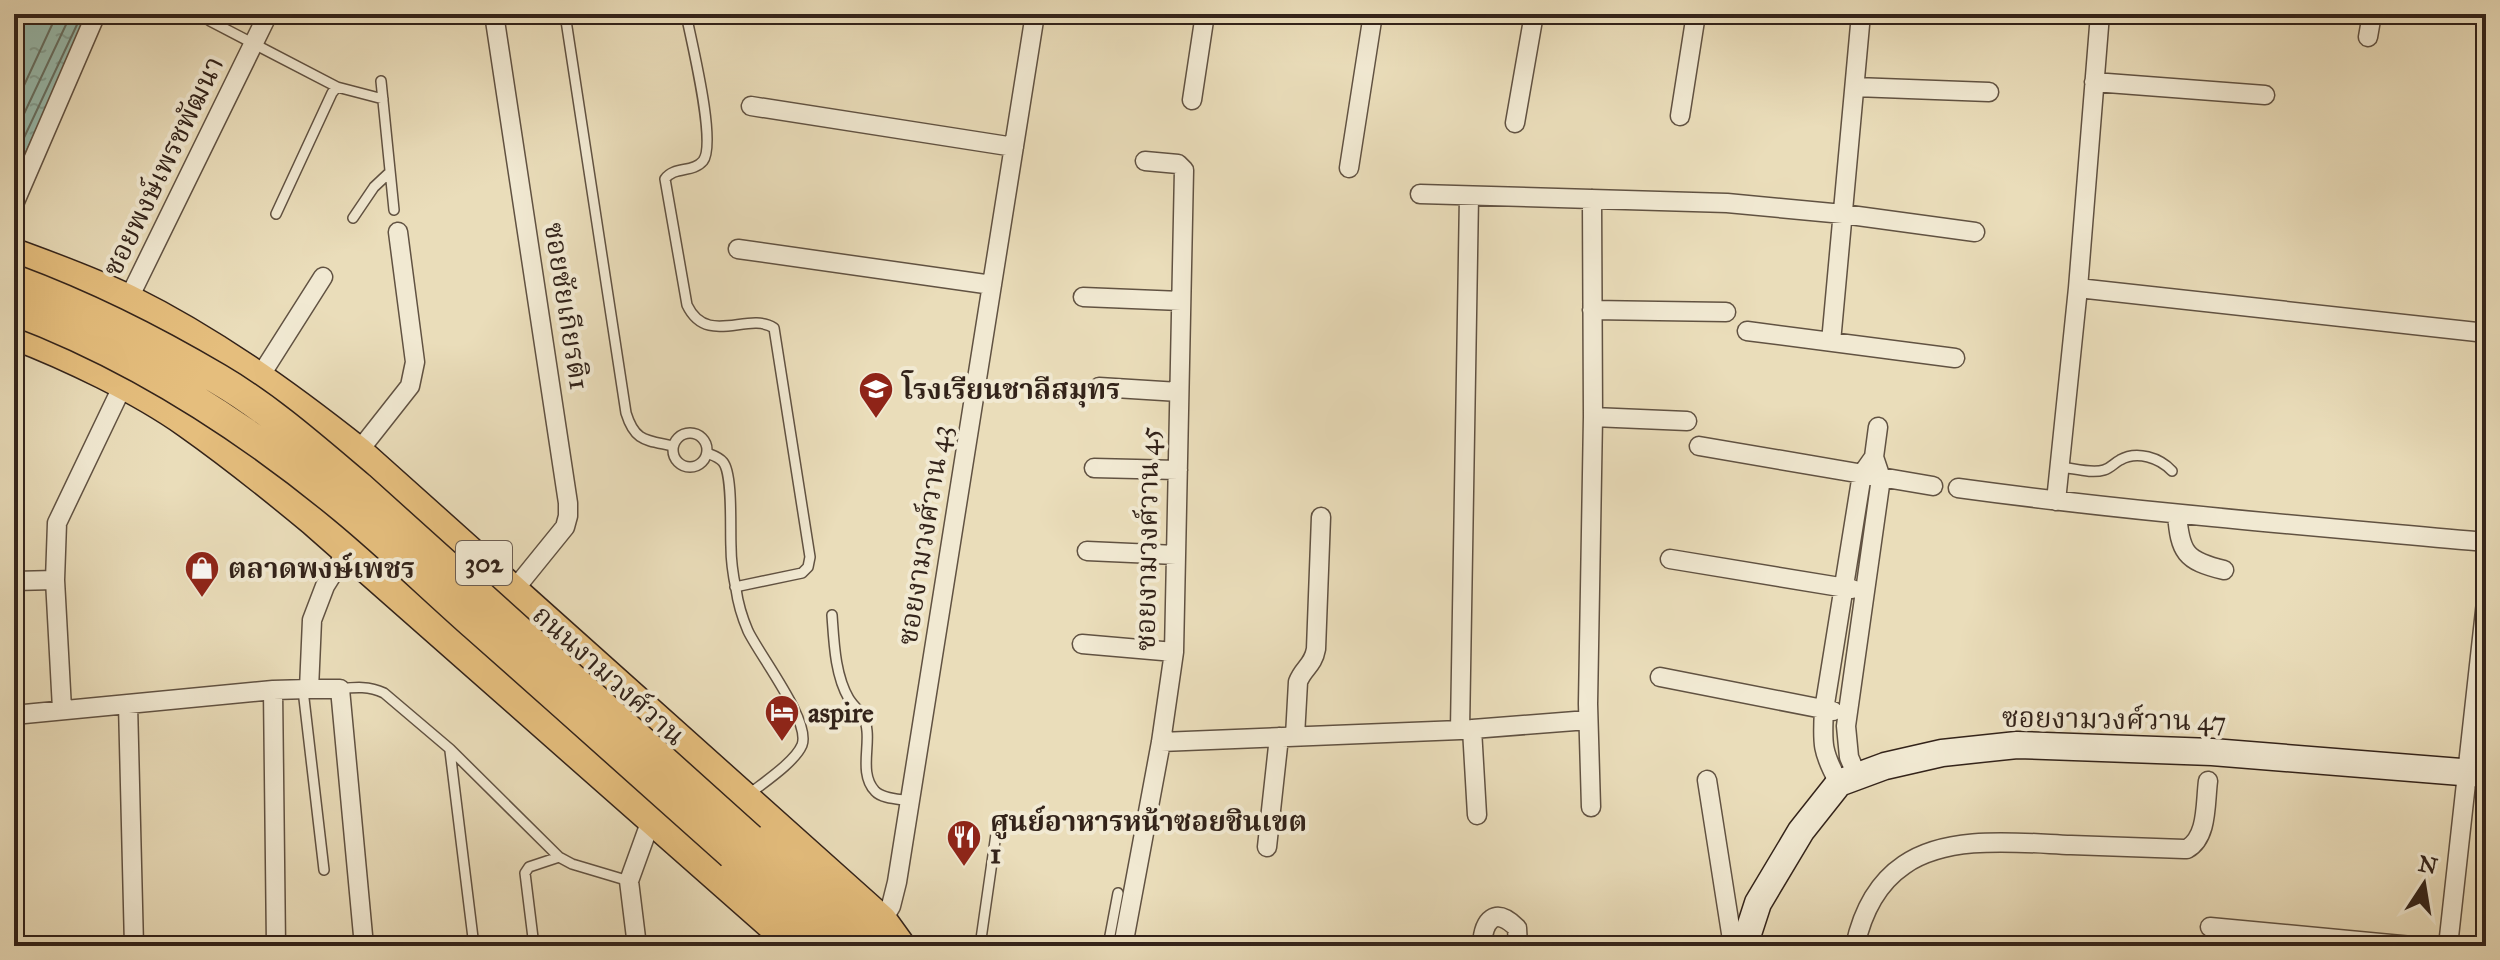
<svg xmlns="http://www.w3.org/2000/svg" width="2500" height="960" viewBox="0 0 2500 960" font-family="'IM FELL Great Primer','Noto Serif Thai',serif">
  <style>
    .water { fill: url(#water-ripples); stroke: #707f73; stroke-width: 2 }
    .lines { fill: none; stroke-linecap: round; stroke-linejoin: round }
    .shore { stroke: #667064; stroke-width: 2 }
    .lane-casing { stroke: #615242; stroke-width: 12 }
    .street-casing { stroke: #615242; stroke-width: 21 }
    .secondary-casing { stroke: #33231a; stroke-width: 29 }
    .primary-casing { stroke: #33231a; stroke-width: 33 }
    .lane { stroke: #f1e9d2; stroke-width: 9 }
    .street { stroke: #f1e9d2; stroke-width: 18 }
    .secondary { stroke: #f1e9d2; stroke-width: 26 }
    .primary { stroke: #e5be7d; stroke-width: 30 }
    .primary-bridge-casing { stroke: #33231a; stroke-width: 33; stroke-linecap: butt }
    .primary-bridge { stroke: #e5be7d; stroke-width: 30 }
    .labels { text-anchor: middle; dominant-baseline: central; stroke-width: 8; stroke-linejoin: round; paint-order: stroke }
    .shield { fill: #f1e9d2; stroke: #6c5e51; stroke-width: 2 }
    .shield-label { font-size: 26px; font-weight: bold; fill: #33231a }
    .street-label { font-size: 28px; fill: #33231a; stroke: #f1e9d2 }
    .poi-label { font-size: 28px; font-weight: bold; fill: #33231a; stroke: #f1e9d2; text-anchor: start }
  </style>
  <defs>
    <pattern id="water-ripples" width="26" height="14" patternUnits="userSpaceOnUse" patternTransform="scale(2)"><rect width="26" height="14" fill="#98bcaf"/><path d="M2 4q2-2 4 0t4 0M15 11q2-2 4 0t4 0" fill="none" stroke="#83a196"/></pattern>
  </defs>
  <rect width="100%" height="100%" fill="#eaddba"/>
  <filter id="stains"><feTurbulence type="fractalNoise" baseFrequency=".0025" numOctaves="4"/><feColorMatrix values="0 0 0 0 .2 0 0 0 0 .09 0 0 0 0 .02 0 0 0 .5 -.17"/></filter>
  <radialGradient id="worn" r=".72"><stop offset=".6" stop-color="#630" stop-opacity="0"/><stop offset="1" stop-color="#630" stop-opacity=".3"/></radialGradient>
  <!-- water -->
  <path class="water" d="M16,14H90L14,178V19Z"/>
  <g class="lines">
    <!-- shore -->
    <path class="shore" d="M14,107L57,14
      M14,135L71,14
      M14,159L82,14"/>
    <!-- lane casing -->
    <g class="lane-casing">
      <path id="lane" d="M565,14L626,413C635,442 646,440 673,446
        M686,14C691,40 717,143 703,161C693,173 674,166 665,179L687,305C707,347 748,311 774,328L810,557L808,567L802,573L735,587
        M210,21L337,87
        M381,81L394,210
        M276,214L332,93L337,87L383,99
        M353,218L374,187L390,172
        M673 450a17 17 0 1 1 34 0a17 17 0 1 1-34 0Z
        M707,453C712,455 719,457 723,462C733,474 730,529 731,547C731,561 733,575 736,589C738,604 742,617 748,631C760,656 811,721 802,745C795,762 763,783 748,795
        M2060,467C2073,468 2091,474 2104,470C2111,468 2114,463 2120,460C2137,450 2160,458 2172,471
        M832,615C834,643 835,675 849,699C858,713 865,711 867,731C869,750 860,775 875,791C882,799 899,799 910,801
        M340,689C356,687 369,686 384,693L450,749L559,857L572,864L629,881
        M303,690L324,870
        M450,751L474,946
        M534,946L525,873L529,867L559,857
        M980,946L996,834
        M1108,946L1118,893"/>
    </g>
    <!-- street casing -->
    <g class="street-casing">
      <path id="street" d="M494,14L568,503V516L565,527L514,590
        M2368,37L2372,14
        M2094,82L2265,95
        M1855,87L1989,92
        M1192,100L1205,14
        M751,106L1014,147
        M1680,116L1696,14
        M1515,123L1534,14
        M1349,168L1373,14
        M1420,194L1727,203L1843,214L1975,232
        M14,204L96,14
        M738,249L992,285
        M2078,288L2486,333
        M1083,297L1181,301
        M128,300L268,14
        M1592,310L1726,312
        M1747,331L1955,358
        M1831,342L1861,14
        M259,378L323,277
        M1099,387L1179,392
        M1593,417L1687,421
        M1699,446L1933,486
        M358,452L410,386L415,362L398,232
        M1094,468L1178,470
        M1958,488C2133,512 2310,526 2486,542
        M2056,501L2078,288L2100,14
        M2177,514C2180,552 2185,561 2224,570
        M347,551L325,586L312,620L309,689H340L364,946
        M1087,551L1176,555
        M1670,559L1852,589
        M14,581L55,580
        M1082,644L1174,652
        M1660,677L1833,711
        M273,690L276,946
        M128,704L134,946
        M62,709L55,580L57,523L123,385
        M14,715L273,690L309,689
        M1472,729L1477,815
        M1460,730L1469,196
        M1295,736L1298,682C1303,668 1313,666 1316,649L1321,517
        M1161,742L1460,730L1588,720
        M1857,776L1849,757L1846,726L1881,478L1874,457L1878,427
        M1707,780L1733,946
        M1839,783C1822,752 1822,744 1824,710L1862,474L1874,457
        M1591,807L1588,704L1593,417L1592,199
        M1267,847L1279,737
        M882,921L891,906L897,882L1035,14
        M2210,927L2412,946
        M637,946L629,881L651,820
        M1123,946L1161,742L1174,652L1184,170L1178,164L1145,161
        M1482,946C1483,920 1495,906 1517,928L1518,946
        M1855,946C1862,914 1876,884 1904,865C1948,834 2020,843 2071,845C2109,846 2148,848 2187,849C2208,837 2205,804 2208,781
        M2448,946L2486,602"/>
    </g>
    <!-- secondary casing -->
    <g class="secondary-casing">
      <path id="secondary" d="M1744,946L1758,903L1801,831L1839,783L1885,766L1942,753L2017,745L2212,752L2486,774"/>
    </g>
    <!-- primary casing -->
    <g class="primary-casing">
      <path id="primary" d="M14,254C52,268 91,282 128,300C211,341 286,395 358,452L882,921L900,946
        M14,334C69,355 140,389 188,423C232,454 273,487 314,521L796,946
        M750,839L834,914L880,946
        M732,854L823,937L829,946"/>
    </g>
    <!-- lane -->
    <use href="#lane" class="lane"/>
    <!-- street -->
    <use href="#street" class="street"/>
    <!-- secondary -->
    <use href="#secondary" class="secondary"/>
    <!-- primary -->
    <use href="#primary" class="primary"/>
    <!-- primary-bridge casing -->
    <g class="primary-bridge-casing">
      <path id="primary-bridge" d="M14,280C84,306 154,341 218,379C269,409 314,449 359,487L750,839
        M14,310C134,355 246,427 344,508C389,545 431,586 475,625C561,701 646,777 732,854"/>
    </g>
    <!-- primary-bridge -->
    <use href="#primary-bridge" class="primary-bridge"/>
  </g>
  <!-- icons -->
  <defs>
    <g id="school-pin" transform="scale(1.8)"><path d="M0 17L-7.5 6A9.5 9.5 0 1 1 7.5 6Z" fill="#8f2418" stroke="#f1e9d2"/><path d="M0-5L7-2L0 1L-7-2ZM-4 1L0 2.5L4 1V4Q0 6-4 4Z" fill="#fff"/></g>
    <g id="shop-pin" transform="scale(1.8)"><path d="M0 17L-7.5 6A9.5 9.5 0 1 1 7.5 6Z" fill="#8f2418" stroke="#f1e9d2"/><path d="M-5-2.5h2.3a2.7 3.5 0 0 1 5.4 0H5L5.5 6h-11ZM-1.5-2.5h3a1.5 2.3 0 0 0-3 0Z" fill="#fff"/></g>
    <g id="hotel-pin" transform="scale(1.8)"><path d="M0 17L-7.5 6A9.5 9.5 0 1 1 7.5 6Z" fill="#8f2418" stroke="#f1e9d2"/><path d="M-6-4.5h1.5V1H6V5H4.5V3h-9V5H-6ZM-4 0a1.8 1.8 0 1 1 3.6 0ZM.5 0V-2.5h3Q6-2.5 6 0Z" fill="#fff"/></g>
    <g id="restaurant-pin" transform="scale(1.8)"><path d="M0 17L-7.5 6A9.5 9.5 0 1 1 7.5 6Z" fill="#8f2418" stroke="#f1e9d2"/><path d="M-5-6h1v4h1v-4h1v4h1v-4h1v5L-1.5 .5V6h-2V.5L-5-1ZM5-6V6H3V1.5H1.5Q1.5-4 5-6Z" fill="#fff"/></g>
  </defs>
  <g fill-rule="evenodd">
    <use href="#school-pin" x="876" y="389"/>
    <use href="#shop-pin" x="202" y="568"/>
    <use href="#hotel-pin" x="782" y="712"/>
    <use href="#restaurant-pin" x="964" y="837"/>
  </g>
  <g class="labels">
    <!-- shield labels -->
    <rect class="shield" x="456" y="541" width="56" height="44" rx="6"/>
    <g class="shield-label">
      <text x="484" y="563">302</text>
    </g>
    <!-- street labels -->
    <g class="street-label">
      <text transform="translate(163 166) rotate(-64)">ซอยพงษ์เพรชพัฒนา</text>
      <text transform="translate(567 306) rotate(81)">ซอยชัยเกียรติ1</text>
      <text transform="translate(924 535) rotate(-81)">ซอยงามวงศ์วาน 43</text>
      <text transform="translate(1147 539) rotate(-89)">ซอยงามวงศ์วาน 45</text>
      <text transform="translate(609 675) rotate(42)">ถนนงามวงศ์วาน</text>
      <text transform="translate(2114 719) rotate(1)">ซอยงามวงศ์วาน 47</text>
    </g>
    <!-- poi labels -->
    <g class="poi-label">
      <text x="902" y="389">โรงเรียนชาลีสมุทร</text>
      <text x="228" y="568">ตลาดพงษ์เพชร</text>
      <text x="808" y="712">aspire</text>
      <text x="990" y="821">ศูนย์อาหารหน้าซอยชินเขต<tspan x="990" dy="32">1</tspan></text>
    </g>
  </g>
  <!-- margin -->
  <rect width="2500" height="960" fill="none" stroke="#eaddba" stroke-width="48"/>
  <rect x="16" y="16" width="2468" height="928" fill="none" stroke="#33231a" stroke-width="4"/>
  <rect x="24" y="24" width="2452" height="912" fill="none" stroke="#33231a" stroke-width="2"/>
  <!-- north arrow -->
  <g transform="translate(2424 884) rotate(12)" stroke="#f1e9d2" stroke-width="6" paint-order="stroke">
  <path d="M0-6L14 30L0 20L-14 30Z" fill="#33231a"/>
  <text y="-12" font-size="22" font-weight="bold" text-anchor="middle" fill="#33231a">N</text>
  </g>
  <rect width="100%" height="100%" filter="url(#stains)"/>
  <rect width="100%" height="100%" fill="url(#worn)"/>
</svg>
